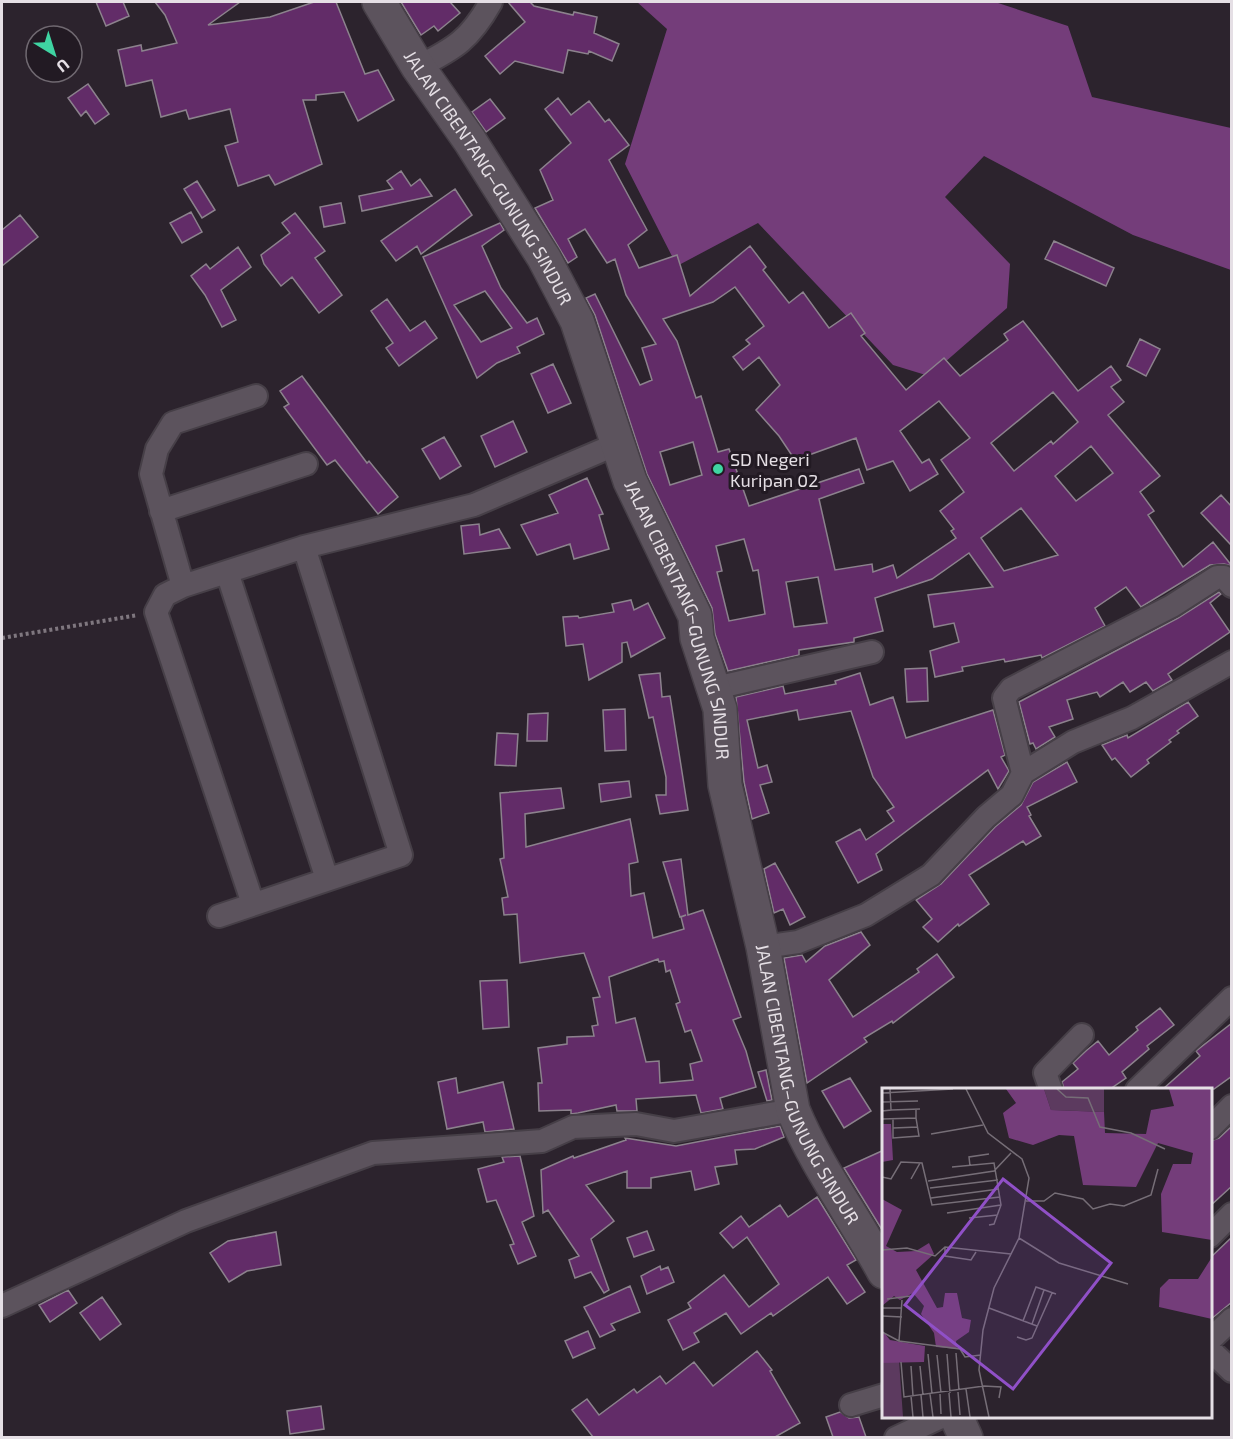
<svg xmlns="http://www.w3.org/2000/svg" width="1233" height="1439" viewBox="0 0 1233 1439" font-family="'Exo 2',sans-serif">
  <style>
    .forest { fill: #743d7a }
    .building { fill: #622c68; stroke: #8c828d; stroke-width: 1.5; fill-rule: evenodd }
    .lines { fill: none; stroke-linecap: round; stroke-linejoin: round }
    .street-casing { stroke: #463f47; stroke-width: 26 }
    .secondary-casing { stroke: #463f47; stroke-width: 36 }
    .path { stroke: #7f777f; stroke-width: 4; stroke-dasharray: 3 3; stroke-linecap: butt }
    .street { stroke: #5c535d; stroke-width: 22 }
    .secondary { stroke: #5c535d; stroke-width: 33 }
    .poi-dot { fill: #3fd4a2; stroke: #221a23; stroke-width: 2 }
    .labels { text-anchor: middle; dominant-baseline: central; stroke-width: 6; stroke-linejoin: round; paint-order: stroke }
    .street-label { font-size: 18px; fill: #e5dfe5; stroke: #221a23 }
    .poi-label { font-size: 18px; fill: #e5dfe5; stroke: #221a23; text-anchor: start }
    .inset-road { fill: none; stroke: #766e77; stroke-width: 1.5 }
    .view { fill: #9050c7; fill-opacity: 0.15; stroke: #9050c7; stroke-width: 3 }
    .inset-edge { fill: none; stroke: #e5dfe5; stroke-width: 3 }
  </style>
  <rect width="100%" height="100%" fill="#2c232d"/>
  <!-- forest -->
  <path class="forest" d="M637,2H995L1068,26L1092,97L1231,128V270L1133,235L984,156L945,197L1010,264L1007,308L929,376L893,365L758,223L677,266L625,164L667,29Z"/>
  <!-- building -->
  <path class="building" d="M96,2H123L129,16L106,26Z
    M155,2H240L208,25L270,17L314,2H336L365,74L378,70L394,100L358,121L344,92L316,95V100H303L322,164L275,185L269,175L238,186L225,146L238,142L230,109L189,119L186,110L161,117L152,80L126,86L118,50L141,45L142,51L177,43L165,15Z
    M401,2H450L460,13L438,31L434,26L421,35Z
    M508,2H530L534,6L573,15L574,12L597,17L594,33L619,44L612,61L589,51L588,54L568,50L563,73L515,61L500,74L485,56L525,22Z
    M88,84L109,114L95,124L86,111L81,116L68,98Z
    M558,98L571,115L589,101L605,122L609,119L629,145L609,160L647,230L628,245L639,268L677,255L690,296L750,246L766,267L763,270L789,303L803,292L829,328L851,313L865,333L861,336L906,390L944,358L960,376L1008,340L1004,334L1023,321L1078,391L1111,366L1121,380L1111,387L1124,402L1108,415L1160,476L1140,492L1154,511L1148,515L1183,567L1213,542L1232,566L1224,564L1210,565L1141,607L1126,587L1095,608L1105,626L1042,658L1041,655L1005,662L1004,659L962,667L963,671L935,677L930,651L959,642L954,623L934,627L928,595L993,587L969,553L932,579L875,598L883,631L854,638V642L799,650V655L728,671L715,634L712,608L647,474L595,315L586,298L595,294L640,385L652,380L642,348L656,344L626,295L615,259L607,263L585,229L568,239L577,257L568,263L535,208L553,200L540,170L571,143L545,109ZM735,287L764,326L746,340L750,344L733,357L743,370L759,357L780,385L756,410L779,436L795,460L856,438L867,470L893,461L910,491L938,474L929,459L922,463L900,431L939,401L970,438L941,460L964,492L940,511L954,529L951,531L956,538L897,578L893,565L873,572L872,564L835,570L819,499L864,483L859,469L749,506L729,449L718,452L701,396L696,398L677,341L663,319L713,302ZM1053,392L1078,422L1053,444L1051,441L1014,471L991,443ZM693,442L702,475L670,485L660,452ZM1091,446L1113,473L1076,501L1055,476ZM1021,508L1058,555L1004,571L981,538ZM744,539L753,571L758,570L765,614L729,621L717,572L722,571L716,546ZM818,577L827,623L794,627L786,582Z
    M490,99L505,118L486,132L472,112Z
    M401,171L411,186L420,179L432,196L362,211L359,196L393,189L387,181Z
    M197,181L215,210L202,218L184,189Z
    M455,189L472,215L421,254L417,246L396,261L381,241Z
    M341,203L345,223L324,227L320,207Z
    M191,212L202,232L182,243L170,223Z
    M295,213L325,251L315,258L342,295L319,313L292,277L281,286L264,264L261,255L290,233L282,223Z
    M20,215L38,237L2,266V230Z
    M500,223L504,230L482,246L501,288L527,323L537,318L544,334L517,347L520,353L497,363L477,378L423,257ZM485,291L512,328L481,342L454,305Z
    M1054,241L1114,268L1106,286L1045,259Z
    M238,247L251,267L221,290L236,320L222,327L205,295L191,276L206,264L210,269Z
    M387,299L410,331L425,321L437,338L399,366L386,348L393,343L371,311Z
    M1140,339L1160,349L1146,376L1127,366Z
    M553,364L571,403L548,413L531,374Z
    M302,376L367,463L369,461L398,497L378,514L335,460L327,465L284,407L289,404L280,391Z
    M513,421L527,452L495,467L481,436Z
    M444,437L461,466L440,479L422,449Z
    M587,478L603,514L599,515L609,549L574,559L570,544L537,555L521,525L558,513L549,495Z
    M1221,495L1232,507V546L1201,513Z
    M479,524L480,535L499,529L510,548L464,554L461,526Z
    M1219,592L1221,594L1210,603L1230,632L1168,674L1172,680L1153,691L1146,682L1130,692L1123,682L1100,697L1097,692L1067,700L1073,719L1049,727L1055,737L1036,749L1033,743L1030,744L1019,702L1178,618Z
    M631,600L634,610L648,603L665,638L631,657L627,642L622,643V662L589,680L583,644L566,646L563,617L578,616L579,618L614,612L612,604Z
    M927,668L928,701L907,702L905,669Z
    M660,673L662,697L670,696L688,810L660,814L656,795H666V777L653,717L649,718L639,675Z
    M860,673L870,705L893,697L906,738L993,710L1005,755L1001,757L1009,771L998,789L988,770L876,854L882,870L858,883L836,842L860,829L866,840L894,821L887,811L894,807L873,777L851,711L799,720L797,710L747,720L758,768L767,765L772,782L760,785L769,813L752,819L744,782L736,697L783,686L785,694L836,684L835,681Z
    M1188,702L1198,716L1177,731L1179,733L1169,740L1171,742L1147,760L1149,763L1131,777L1115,758L1112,760L1102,745L1127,735L1128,738Z
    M625,709L626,750L605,751L603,710Z
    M548,713L547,741H527L528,714Z
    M497,733L518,734L516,766L495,765Z
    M1067,762L1077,782L1027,807L1031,815L1029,816L1041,836L1026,845L1023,841L969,875L989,904L959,926L958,924L938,942L923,927L932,919L916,900L941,884L995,827L1021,805L1033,782Z
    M629,781L631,797L601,802L599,784Z
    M561,788L564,808L525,814L526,847L630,819L638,862L629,864L631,896L644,893L653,938L684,929L681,917L686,915L680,917L663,862L681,859L688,915L703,910L741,1017L733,1020L746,1051L756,1087L720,1098L723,1109L701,1113L696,1095L636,1099L637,1111H617L616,1105L578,1113L571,1114V1110L539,1111L538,1083H542L538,1048L567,1044V1037L594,1036L592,1026L598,1025L593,998L600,997L584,953L520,963L517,914L504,915L502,898L508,897L500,859L504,858L500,793ZM658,959L659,962L664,961L666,972L670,970L680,1002L676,1004L685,1032L691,1030L702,1061L690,1064L693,1080L660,1083L659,1061L646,1062L635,1018L616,1023L609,977Z
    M775,863L805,917L790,925L783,909L774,913L764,869Z
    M861,932L870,945L829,980L853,1017L919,972L917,969L937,954L954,977L893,1023L892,1021L864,1038L867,1042L807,1083L784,958L802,955L806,962L825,946Z
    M507,980L509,1027L483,1029L480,981Z
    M1160,1008L1174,1025L1147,1046L1149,1049L1122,1072L1126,1078L1110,1089H1064L1062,1082L1078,1069L1073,1063L1087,1050L1098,1041L1109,1055L1138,1030L1136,1027Z
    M1232,1023V1076L1214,1089H1163L1200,1056L1196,1051Z
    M766,1070L772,1100L767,1101L758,1072Z
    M456,1078L458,1093L503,1082L514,1129L485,1132L483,1122L447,1129L438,1082Z
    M850,1078L871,1111L844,1128L822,1091Z
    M780,1126L784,1137L755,1149L735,1150L737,1164L715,1167L719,1184L695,1190L691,1171L651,1178V1188H627V1171L586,1185L614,1221L591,1239L609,1290L604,1293L591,1272L575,1278L569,1260L579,1256L548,1210L543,1213L541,1170L573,1156L574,1158L626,1140L625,1138L676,1146Z
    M1232,1126V1186L1210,1206V1141L1219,1138Z
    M884,1150V1233L844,1168Z
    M520,1156L534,1216L522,1222L536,1256L518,1264L510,1245L514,1244L496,1200L487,1202L478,1169L504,1162L502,1157Z
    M817,1197L856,1260L847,1265L865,1292L847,1304L828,1277L773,1316L771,1313L741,1334L726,1313L694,1333L699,1342L683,1350L668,1320L691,1308L688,1303L724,1275L749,1307L779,1284L747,1237L733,1248L720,1233L741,1216L749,1227L780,1205L788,1217Z
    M647,1231L654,1250L634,1257L627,1238Z
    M276,1232L281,1265L247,1271L229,1282L210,1253L228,1241Z
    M1232,1237V1302L1210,1320V1258Z
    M660,1266L661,1270L668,1267L674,1282L647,1294L641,1276Z
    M630,1286L640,1312L611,1324L615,1330L600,1337L584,1307Z
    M68,1290L77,1303L50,1322L39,1305Z
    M102,1297L121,1324L100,1340L80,1313Z
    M588,1331L595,1348L573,1358L565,1341Z
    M757,1351L772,1370L770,1371L800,1423L775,1437H593L572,1410L587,1399L599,1415L634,1389L637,1393L660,1376L666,1384L694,1362L713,1386Z
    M321,1406L324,1429L290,1434L287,1411Z
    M840,1412L849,1418L859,1417L866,1437H833L826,1417Z"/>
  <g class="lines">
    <!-- street casing -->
    <g class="street-casing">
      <path id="street" d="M418,67C456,48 470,39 491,2
        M161,511L306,464
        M227,572L327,879
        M183,586L151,474L157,449L173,423L256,396
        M711,689L872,652
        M1023,773L1004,698L1011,689L1172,606L1217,577H1224L1232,586
        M253,904L156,612L165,595L183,586L304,547L474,505L617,444
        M219,916L401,855L304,547
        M763,947L798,942L866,915L931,875L986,817L1012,795L1023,773L1073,742L1132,718L1232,662
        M1051,1090L1045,1073L1082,1035
        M1137,1090L1232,998
        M1210,1128L1232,1106
        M1210,1236L1232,1214
        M2,1306L186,1221L373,1153L542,1141L573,1127L636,1124L674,1131L793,1110
        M1210,1340L1232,1319
        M1210,1350L1232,1371
        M851,1405L884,1395
        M896,1438L943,1416"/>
    </g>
    <!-- secondary casing -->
    <g class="secondary-casing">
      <g id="secondary">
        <path id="s1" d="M379,2L418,67L470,141L544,258L577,321L630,481L695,616L697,638L720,709L725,785L763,947L793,1110C816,1166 855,1218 884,1272"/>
        <path d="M956,1416L966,1438"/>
      </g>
    </g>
    <!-- path -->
    <path class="path" d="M2,638L138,615"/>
    <!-- street -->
    <use href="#street" class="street"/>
    <!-- secondary -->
    <use href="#secondary" class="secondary"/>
  </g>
  <!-- markers -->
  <circle class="poi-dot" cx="718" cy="469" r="6"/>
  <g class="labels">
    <!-- street labels -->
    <g class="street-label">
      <text stroke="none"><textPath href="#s1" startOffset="207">JALAN CIBENTANG–GUNUNG SINDUR</textPath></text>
      <text stroke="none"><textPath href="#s1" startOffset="693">JALAN CIBENTANG–GUNUNG SINDUR</textPath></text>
      <text stroke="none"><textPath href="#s1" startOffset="1179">JALAN CIBENTANG–GUNUNG SINDUR</textPath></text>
    </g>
    <!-- poi labels -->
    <g class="poi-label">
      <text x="730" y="459">SD Negeri<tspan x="730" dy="21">Kuripan 02</tspan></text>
    </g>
  </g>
  <!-- overview -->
  <g transform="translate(882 1088)">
    <rect width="330" height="330" fill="#2c232d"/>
    <path d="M162,1H222V24L169,22ZM17,272L21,329H0V275Z" fill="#5c3a5f"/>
    <path d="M124,1H162L169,22L222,24L223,45L264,46L269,22L292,18L287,1H330V152L280,144L279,106L291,76H309L311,65L276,55L254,99L201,97L192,48L177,47L151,57L127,50L121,25L134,15ZM0,36H9L11,72L0,74ZM0,111L20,122L4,158L15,164L34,163L47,155L52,166L34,182L55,220L61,219L63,205H75L80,230L89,232L87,244L74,253L75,261L54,259L52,245L39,226L42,218L31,205L18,212L12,208L0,218ZM330,169V231L277,219L278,200L287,191H316ZM0,242L8,252L43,258L42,274L0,275Z" fill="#743d7a"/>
    <path class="inset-road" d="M84,1L106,45L140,71L147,90L137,150L112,200L101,242L97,282L107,329M175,1L184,9L206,10L218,39L249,45L283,61M0,5L71,1M0,14L36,13M9,22L38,21M0,23L9,22L8,1M0,31L34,30V21M11,31V50L37,48L34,30M11,40L36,39M49,46L101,37M88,78L87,69L107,66M70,79L112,75L119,117L112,136L107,137M0,89L9,91L19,74L40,75L50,117L118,109M29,91L38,75M46,93L112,83L129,65M48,100L116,92M49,110L117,101M144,113H162L173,105L201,111L211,121L228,116L242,118L269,107L276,81M65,125L119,117M87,130L116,127M137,150L177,175L246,196M63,159V168L89,172L94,164M0,162L25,160L53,168L63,159L129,166M5,211L29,208M0,220H20M107,220L155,238M0,228L20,229M141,233L154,199L174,206M150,236L162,202M0,244L17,253L78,261L83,269L99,267M135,249L144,252L150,250L170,205M17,253L20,212M74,265L77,302M46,266L50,306M65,266L68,305M55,267L59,305M19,274L22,309L102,298L119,299L117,310M29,278L31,308M38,278L41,307M84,301L88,329M76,304L78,327M67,305L69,329M48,306L51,329M58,306L59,326M39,307L41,329M29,308L31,329"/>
    <path class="view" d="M121,91L229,175L131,301L23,217Z"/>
    <rect width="330" height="330" class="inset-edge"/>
  </g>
  <!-- border -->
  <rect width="1233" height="1439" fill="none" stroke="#e5dfe5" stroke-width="6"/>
  <!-- north arrow -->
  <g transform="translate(54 54) rotate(142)"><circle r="28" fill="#221a23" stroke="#706971" stroke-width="1.5"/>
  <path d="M0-4.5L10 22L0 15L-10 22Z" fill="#3fd4a2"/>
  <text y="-9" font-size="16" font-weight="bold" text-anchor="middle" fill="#e5dfe5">U</text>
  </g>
</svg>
